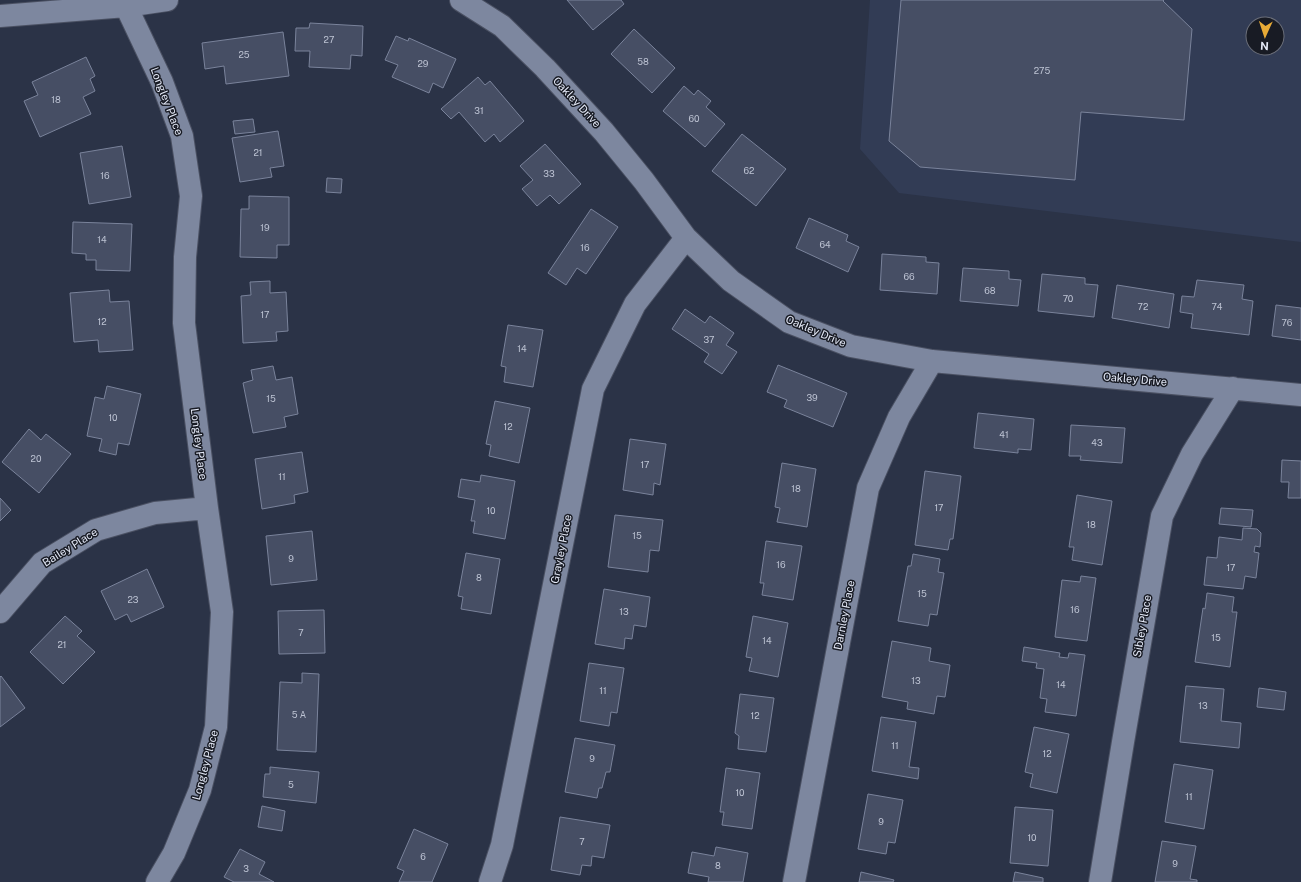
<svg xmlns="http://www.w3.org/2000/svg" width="1301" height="882" viewBox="0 0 1301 882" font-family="'Public Sans',sans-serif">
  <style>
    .built { fill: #323c55; fill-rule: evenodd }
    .building { fill: #464e64; stroke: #7a839b }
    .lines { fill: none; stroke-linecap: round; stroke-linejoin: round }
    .minor-casing { stroke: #4a5062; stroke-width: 24 }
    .minor { stroke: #7d879f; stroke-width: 22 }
    .labels { text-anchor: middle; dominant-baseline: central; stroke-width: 3; stroke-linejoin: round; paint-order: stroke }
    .number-label { font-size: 9px; fill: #bdc3d3 }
    .street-label { font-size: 11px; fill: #e5eaf8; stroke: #181b24 }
  </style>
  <rect width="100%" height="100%" fill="#2b3347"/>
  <!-- built -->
  <path class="built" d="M870,0H1301V242L899,193L860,149ZM1253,24H1277V48H1253Z"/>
  <!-- building -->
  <path class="building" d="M567,0H621L624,4L593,30Z
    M901,0H1164L1163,1L1192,29L1184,120L1081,112L1075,180L920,167L889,141Z
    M310,23L363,26L362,56L351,55L350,69L309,67L310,51H295L296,28H309Z
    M634,29L675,68L652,93L611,54Z
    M283,32L289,76L226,84L224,66L205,69L202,43Z
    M396,36L408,41L409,38L456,59L443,88L433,83L429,93L392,77L398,65L385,60Z
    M86,57L95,76L90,79L95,91L83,97L91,114L40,137L24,101L38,95L32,82Z
    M478,77L485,85L490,81L524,121L500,142L494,134L485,142L459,112L451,119L441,109Z
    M684,86L694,95L698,90L711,101L706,107L725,124L705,147L663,111Z
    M253,119L255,132L235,134L233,121Z
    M278,131L284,166L270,168L272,177L240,182L232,138Z
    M742,134L786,169L756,206L712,171Z
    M545,144L581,184L559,204L550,195L537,206L522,189L533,180L520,166Z
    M122,146L131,197L89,204L80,153Z
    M327,178L342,179L341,193L326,192Z
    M249,196L289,197V245H277V258L240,257L241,209H249Z
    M591,209L618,227L586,274L577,268L566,285L548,273Z
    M809,218L848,235L846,241L859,247L848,272L796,248Z
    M73,222L132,224L130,271L96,270V260H86V254L72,253Z
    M882,254L926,257V262L939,263L937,294L880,290Z
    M963,268L1009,271V279L1021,280L1018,306L960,301Z
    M1042,274L1085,278V284L1098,285L1094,317L1038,311Z
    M1197,280L1244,285L1242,299L1253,301L1249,335L1191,328L1193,314L1180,312L1182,296L1194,297Z
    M270,281V293L286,292L288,331L276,332L277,341L243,343L241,296L251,295L250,282Z
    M1117,285L1174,294L1169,328L1112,318Z
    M109,290L110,302L129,301L133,350L99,352L98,340L74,342L70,293Z
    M1276,305L1301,308V340L1272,336Z
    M685,309L705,323L710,316L734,333L726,345L737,352L722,374L704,362L709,354L672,329Z
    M508,325L543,330L533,387L504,382L506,367L501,366Z
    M778,365L847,393L833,427L784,407L787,400L767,392Z
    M273,366L276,380L292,377L298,414L284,417L286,427L253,433L243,383L253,380L251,370Z
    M107,386L141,394L129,445L118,443L116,455L99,451L102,439L87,436L95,397L104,399Z
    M495,401L530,408L519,463L489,456L491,445L486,444Z
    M978,413L1034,419L1031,450L1018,449V453L974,448Z
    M1071,425L1125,428L1122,463L1080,460L1081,456H1069Z
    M29,429L41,440L46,434L71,454L39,493L2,462Z
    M630,439L666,444L660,485L654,483L653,495L623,490Z
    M302,452L308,492L294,495L295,503L262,509L255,459Z
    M1282,460L1301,461V498H1288L1289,482H1281Z
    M782,463L816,469L807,527L777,522L780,508L775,507Z
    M925,471L961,476L953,539H950L948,550L915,545Z
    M481,475L515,481L505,539L473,533L475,521H471L475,500L458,497L461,479L480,482Z
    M1077,495L1112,501L1102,565L1072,560L1074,547H1069Z
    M0,498L11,510L0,521Z
    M1221,508L1253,510L1251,527L1219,524Z
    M615,515L663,520L659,551L650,550L648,572L608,567Z
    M1243,528L1257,529L1261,533L1260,547L1255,546L1254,552L1259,553L1256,578L1245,576L1243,589L1204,585L1207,557L1217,558L1219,537L1242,540Z
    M312,531L317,580L271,585L266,536Z
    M766,541L802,546L793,600L762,595L764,583H760Z
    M466,553L500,559L491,614L461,609L463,597L458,596Z
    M913,554L940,559L938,572L944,573L937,615L930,614L928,626L898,621L908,566H911Z
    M147,569L164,607L131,622L127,614L115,620L101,591Z
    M1081,576L1096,578L1087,641L1055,637L1062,580L1080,582Z
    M604,589L650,597L646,627L634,625L632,639L625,638L624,649L595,644Z
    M1207,593L1234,597L1232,612H1237L1230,667L1195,662L1203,608L1205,609Z
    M324,610L325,653L279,654L278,611Z
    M65,616L82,631L77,636L95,652L63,684L30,652Z
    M753,616L788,623L778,677L749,671L752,658L746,657Z
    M892,641L931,648L929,661L950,665L945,697L937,696L934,714L907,709L908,702L882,697Z
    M1024,647L1060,653L1059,657L1068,658L1069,653L1085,655L1076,716L1045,712L1047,699L1040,698L1044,669L1036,668L1037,663L1022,661Z
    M589,663L624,668L617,713L611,712L609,726L580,721Z
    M302,673L319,674L316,752L277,750L280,682L302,683Z
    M1,676L25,708L0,727V677Z
    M1186,686L1224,689L1221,721L1241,723L1239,748L1180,742Z
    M1259,688L1286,692L1284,710L1257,707Z
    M740,694L774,698L766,752L738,749L739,736L735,733Z
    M881,717L916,722L909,767L919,768L918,779L872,771Z
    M1034,727L1069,734L1057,793L1030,787L1033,774L1025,772Z
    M575,738L615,745L610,772H606L602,788H599L597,798L565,792Z
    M1174,764L1213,770L1204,829L1165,822Z
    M270,767L319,772L316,803L263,797L265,774H270Z
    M726,768L760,773L752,829L722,825L724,812H720Z
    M868,794L903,800L895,843L888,842L886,854L858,849Z
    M262,806L285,811L282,831L258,827Z
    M1015,807L1053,810L1048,866L1010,863Z
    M560,817L610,825L604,858L592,856L591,866L582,865L580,875L551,870Z
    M414,829L448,844L432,882H399L404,871L397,868Z
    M1162,841L1196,846L1190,879L1197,880V882H1155Z
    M716,847L748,853L743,882H708L709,877L688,873L692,852L714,856Z
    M240,849L265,862L259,874L274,882H234L224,877Z
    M861,872L894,880L893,882H859Z
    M1015,872L1043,878V882H1013Z"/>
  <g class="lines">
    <!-- minor casing -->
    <g class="minor-casing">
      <path id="minor" d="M461,0L502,26L545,68L604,132L644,181L686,238L731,281L789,322L851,346L932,361L1301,395
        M126,6L162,82L182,136L191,196L185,257L184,323L207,508L222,612L216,727L200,790L174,853L157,882
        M0,16L126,6L167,0
        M0,612L42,563L96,530L155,513L207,508
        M490,882L502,845L593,389L635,304L686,238
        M794,882L868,488L899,417L932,361
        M1100,882L1123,742L1162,516L1192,454L1233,388"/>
    </g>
    <!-- minor -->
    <use href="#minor" class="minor"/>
  </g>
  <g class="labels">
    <!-- number labels -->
    <g class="number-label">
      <text x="329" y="39">27</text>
      <text x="244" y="54">25</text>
      <text x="643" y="61">58</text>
      <text x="423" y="63">29</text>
      <text x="1042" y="70">275</text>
      <text x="56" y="99">18</text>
      <text x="479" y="110">31</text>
      <text x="694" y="118">60</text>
      <text x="258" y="152">21</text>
      <text x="749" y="170">62</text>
      <text x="549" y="173">33</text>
      <text x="105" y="175">16</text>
      <text x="265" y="227">19</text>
      <text x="102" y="239">14</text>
      <text x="825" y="244">64</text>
      <text x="585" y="247">16</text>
      <text x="909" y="276">66</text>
      <text x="990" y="290">68</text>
      <text x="1068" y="298">70</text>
      <text x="1143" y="306">72</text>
      <text x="1217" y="306">74</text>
      <text x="265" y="314">17</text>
      <text x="102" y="321">12</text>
      <text x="1287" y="322">76</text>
      <text x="709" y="339">37</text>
      <text x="522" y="348">14</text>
      <text x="812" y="397">39</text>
      <text x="271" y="398">15</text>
      <text x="113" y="417">10</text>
      <text x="508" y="426">12</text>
      <text x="1004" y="434">41</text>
      <text x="1097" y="442">43</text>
      <text x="36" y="458">20</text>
      <text x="645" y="464">17</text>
      <text x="282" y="476">11</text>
      <text x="796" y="488">18</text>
      <text x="939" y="507">17</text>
      <text x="491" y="510">10</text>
      <text x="1091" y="524">18</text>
      <text x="637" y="535">15</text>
      <text x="291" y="558">9</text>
      <text x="781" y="564">16</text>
      <text x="1231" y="567">17</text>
      <text x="479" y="577">8</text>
      <text x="922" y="593">15</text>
      <text x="133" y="599">23</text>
      <text x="1075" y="609">16</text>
      <text x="624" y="611">13</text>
      <text x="301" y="632">7</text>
      <text x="1216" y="637">15</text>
      <text x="767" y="640">14</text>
      <text x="62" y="644">21</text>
      <text x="916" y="680">13</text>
      <text x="1061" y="684">14</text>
      <text x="603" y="690">11</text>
      <text x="1203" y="705">13</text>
      <text x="299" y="714">5 A</text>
      <text x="755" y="715">12</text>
      <text x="895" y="745">11</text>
      <text x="1047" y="753">12</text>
      <text x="592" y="758">9</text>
      <text x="291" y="784">5</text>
      <text x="740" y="792">10</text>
      <text x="1189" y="796">11</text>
      <text x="881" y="821">9</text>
      <text x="1032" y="837">10</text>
      <text x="582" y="841">7</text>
      <text x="423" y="856">6</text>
      <text x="1175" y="863">9</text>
      <text x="718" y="865">8</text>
      <text x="246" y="868">3</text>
    </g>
    <!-- street labels -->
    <g class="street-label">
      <text transform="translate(167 101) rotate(69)">Longley Place</text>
      <text transform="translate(577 102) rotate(47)">Oakley Drive</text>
      <text transform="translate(816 331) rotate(23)">Oakley Drive</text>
      <text transform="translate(1135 379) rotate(5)">Oakley Drive</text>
      <text transform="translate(199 444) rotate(83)">Longley Place</text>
      <text transform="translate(70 547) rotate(-32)">Bailey Place</text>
      <text transform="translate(561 549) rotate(-79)">Grayley Place</text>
      <text transform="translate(844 615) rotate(-79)">Darnley Place</text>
      <text transform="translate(1142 626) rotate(-80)">Sibley Place</text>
      <text transform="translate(205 765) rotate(-75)">Longley Place</text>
    </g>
  </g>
  <!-- north arrow -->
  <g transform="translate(1265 36) rotate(183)"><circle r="19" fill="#181b24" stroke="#6a6e79"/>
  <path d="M0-3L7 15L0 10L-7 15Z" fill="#e8ab37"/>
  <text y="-6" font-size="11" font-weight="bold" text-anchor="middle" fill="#e5eaf8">N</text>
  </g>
</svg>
